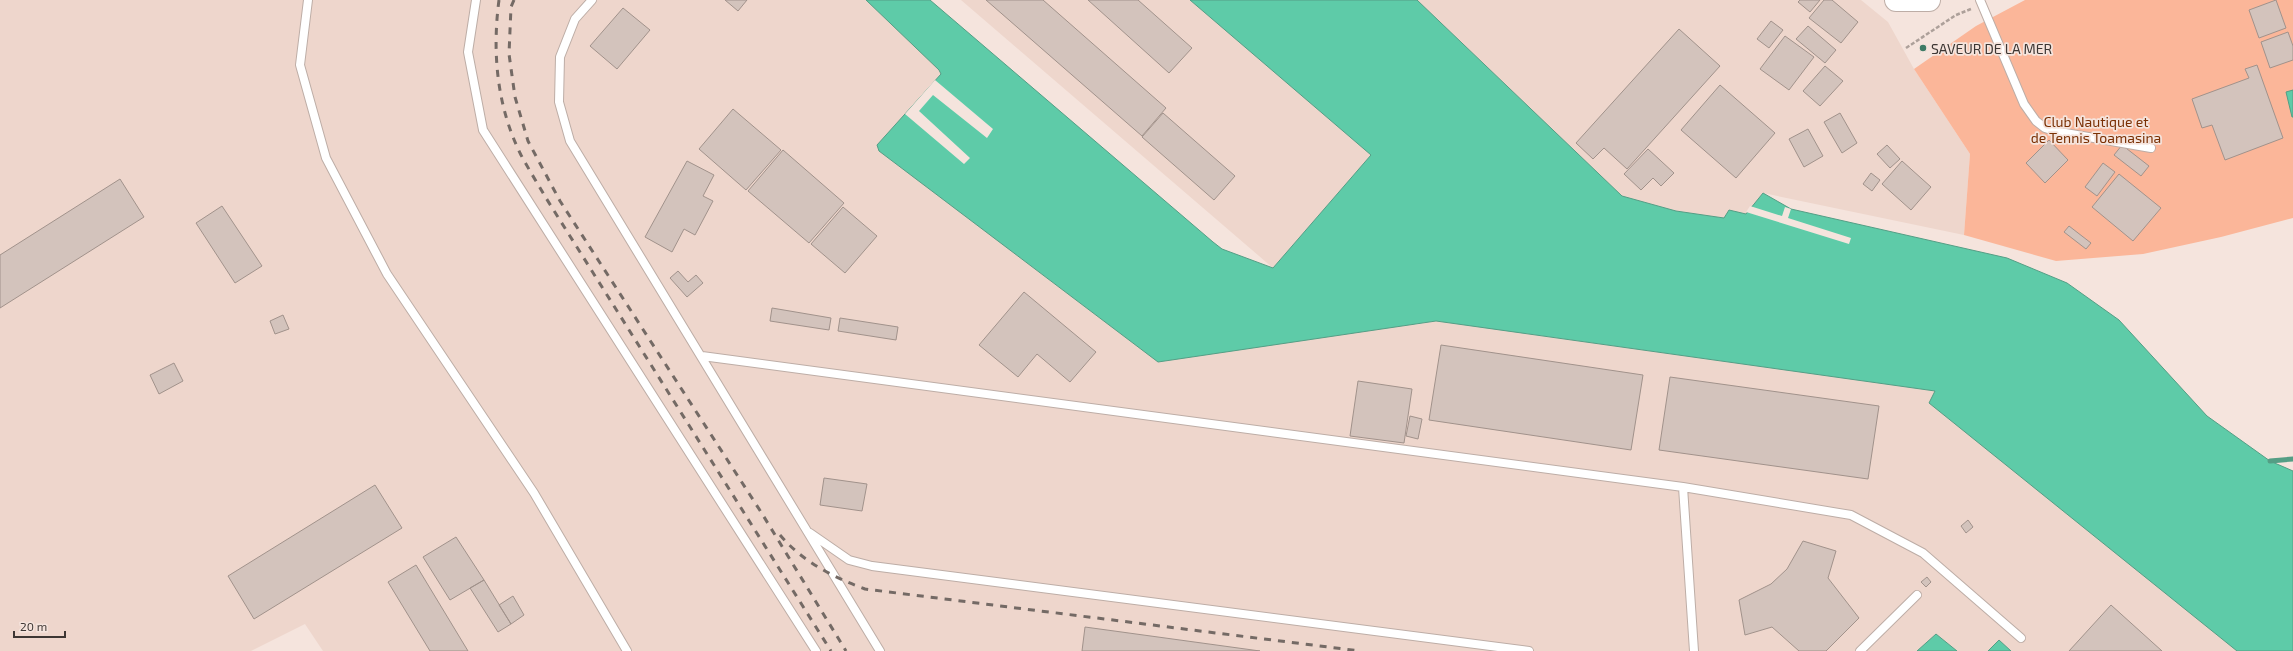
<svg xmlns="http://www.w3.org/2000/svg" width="2293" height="651" viewBox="0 0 2293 651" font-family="'Exo 2',sans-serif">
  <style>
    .built { fill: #eed6cc }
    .green { fill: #fbb699 }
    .water { fill: #5ecba8; stroke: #549e85 }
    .pier { fill: #f5e4dd }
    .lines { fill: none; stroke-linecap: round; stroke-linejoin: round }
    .stream { stroke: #549e85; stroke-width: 5 }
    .building { fill: #d3c3bc; stroke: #a1928b }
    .lane-casing { stroke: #bdada6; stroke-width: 10 }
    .secondary-casing { stroke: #bdada6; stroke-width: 24 }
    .path { stroke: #ada09a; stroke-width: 2.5; stroke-dasharray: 4 2; stroke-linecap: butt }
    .lane { stroke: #fff; stroke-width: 8 }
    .secondary { stroke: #fff; stroke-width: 22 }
    .rail { stroke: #746a65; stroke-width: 3; stroke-dasharray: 7 7; stroke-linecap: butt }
    .poi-dot { fill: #3e7b66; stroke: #f5e4dd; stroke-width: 1.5 }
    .labels { text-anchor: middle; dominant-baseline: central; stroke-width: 3.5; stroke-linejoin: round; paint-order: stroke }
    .poi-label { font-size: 14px; fill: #3d3633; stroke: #f5e4dd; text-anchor: start }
    .park-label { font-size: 14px; fill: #7a3004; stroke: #f5e4dd }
  </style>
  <rect width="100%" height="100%" fill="#f5e4dd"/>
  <!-- built -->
  <path class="built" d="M0,0H875L947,65L897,135L1415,325L1436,321L1935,391L2242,651H2011L1999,640L1988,651H1957L1936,634L1917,651H323L305,624L251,651H0Z
    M961,0H1190L1371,155L1273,268Z
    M1417,0H1861L1888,22L1914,69L1970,154L1964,235L1763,193L1746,215L1729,210L1725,218L1676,211L1622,196Z"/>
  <!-- green -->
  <path class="green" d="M2025,0H2293V218L2221,237L2143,254L2056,261L1964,235L1970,154L1914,69L1976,26Z"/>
  <!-- water -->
  <path class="water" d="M866,0H930L1213,242L1222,249L1273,268L1371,155L1190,0H1417L1622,196L1676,211L1724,218L1729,210L1746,214L1763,193L1791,209L2007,258L2067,283L2119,320L2207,416L2270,461L2293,471V651H2237L1929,403L1935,391L1436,321L1158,362L879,151L877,145L941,74L939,70Z
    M2293,90V117H2292L2286,92Z
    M1936,634L1957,651H1917Z
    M1999,640L2011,651H1988Z"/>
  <!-- pier -->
  <path class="pier" d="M935,80L993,129L987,138L933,95L919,111L970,158L964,164L905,114Z
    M1750,206L1782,216L1785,207L1791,209L1788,218L1851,238L1849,244L1746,212Z"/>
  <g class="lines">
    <!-- stream -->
    <path class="stream" d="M2270,461L2293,459"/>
  </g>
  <!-- building -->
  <path class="building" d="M725,0H747L738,11Z
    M986,0H1043L1166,108L1142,136Z
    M1088,0H1138L1192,48L1169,73Z
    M1800,0H1820L1810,12L1798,2Z
    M1824,0H1832L1858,22L1841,43L1809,18Z
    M2276,0L2286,28L2259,38L2249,10Z
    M623,8L650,30L617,69L590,46Z
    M1771,21L1783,30L1769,48L1757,39Z
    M1808,26L1836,50L1825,63L1796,39Z
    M1679,29L1720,66L1627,169L1604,148L1593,159L1576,143Z
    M2288,32L2293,46V60L2270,68L2261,42Z
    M1785,36L1814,57L1789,90L1760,69Z
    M2257,65L2283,138L2225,160L2212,125L2202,128L2192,99L2249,78L2245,69Z
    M1825,66L1843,81L1820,106L1803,91Z
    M1720,85L1775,133L1736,178L1681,130Z
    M733,109L781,150L746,190L699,149Z
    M1163,113L1235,176L1214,200L1142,137Z
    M1840,113L1857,143L1842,153L1824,122Z
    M1808,129L1823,156L1804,167L1789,139Z
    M2049,140L2068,160L2045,183L2026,163Z
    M1887,145L1900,159L1890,168L1877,154Z
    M2122,145L2149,166L2141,176L2114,155Z
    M1648,149L1674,173L1661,186L1653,178L1641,190L1624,174Z
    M783,150L844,203L809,243L748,191Z
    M687,161L714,175L703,196L713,201L695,235L684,229L672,252L645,237Z
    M1902,161L1931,187L1911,210L1882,184Z
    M2103,163L2115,172L2097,196L2085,187Z
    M1871,173L1880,180L1872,191L1863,184Z
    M2119,174L2161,208L2133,241L2092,207Z
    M120,179L144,217L0,308V255Z
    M222,206L262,266L235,283L196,223Z
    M843,207L877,236L845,273L811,244Z
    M2069,226L2091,243L2086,249L2064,232Z
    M678,271L688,282L696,275L703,283L687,297L670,278Z
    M1024,292L1096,352L1070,382L1037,354L1018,377L979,345Z
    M772,308L831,318L829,330L770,321Z
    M283,315L289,329L275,334L270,321Z
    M840,318L898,327L896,340L838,331Z
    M1441,345L1643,375L1631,450L1429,420Z
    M174,363L183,381L159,394L150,375Z
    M1670,377L1879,406L1868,479L1659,450Z
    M1358,381L1412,389L1404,443L1350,436Z
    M1410,416L1422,419L1418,439L1406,436Z
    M824,478L867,484L862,511L820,505Z
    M375,485L402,528L254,619L228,576Z
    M1968,520L1973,527L1966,533L1961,526Z
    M456,537L484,580L450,600L423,557Z
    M1803,541L1836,551L1828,578L1859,618L1826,651H1799L1772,627L1745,635L1739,600L1771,584L1787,569Z
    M416,565L468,651H430L388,582Z
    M1927,577L1931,582L1926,587L1921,582Z
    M484,580L511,624L498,632L470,588Z
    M513,596L524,615L511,624L499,605Z
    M2111,605L2162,651H2069Z
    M1085,627L1260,651H1082Z"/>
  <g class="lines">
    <!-- lane casing -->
    <g class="lane-casing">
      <path id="lane" d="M308,0L300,65L326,158L387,274L534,493L627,651
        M476,0L468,52L483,130L816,651
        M592,0L575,19L560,57L559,102L570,141L880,651
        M1980,0L2024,104L2036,121L2045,128L2054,131L2151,148
        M702,356L1683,487L1851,515L1923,553L2021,638
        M1683,487L1694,651
        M810,533L849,560L872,566L1529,651
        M1860,651L1917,595"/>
    </g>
    <!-- secondary casing -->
    <g class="secondary-casing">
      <path id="secondary" d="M1896,0H1929"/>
    </g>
    <!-- path -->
    <path class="path" d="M1906,48L1956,15L1971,9"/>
    <!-- lane -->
    <use href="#lane" class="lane"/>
    <!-- secondary -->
    <use href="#secondary" class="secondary"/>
    <!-- rail -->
    <path class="rail" d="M499,0C492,53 497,107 521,155C529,170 538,184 546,198L831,651
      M514,0L511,7L509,54L515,97L528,141L560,201L761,512L846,651
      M780,535C803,562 833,577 865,589L1360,651"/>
  </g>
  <!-- markers -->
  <circle class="poi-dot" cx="1923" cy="48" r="4"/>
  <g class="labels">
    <!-- poi labels -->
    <g class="poi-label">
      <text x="1931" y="48">SAVEUR DE LA MER</text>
    </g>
    <!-- park labels -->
    <g class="park-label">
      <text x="2096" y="121">Club Nautique et<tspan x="2096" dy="16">de Tennis Toamasina</tspan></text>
    </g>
  </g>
  <!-- scale -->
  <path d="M14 631v6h51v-6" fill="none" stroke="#3d3633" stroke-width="2"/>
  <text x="20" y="631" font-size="12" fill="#3d3633" stroke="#f5e4dd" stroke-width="3" paint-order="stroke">20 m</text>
</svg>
